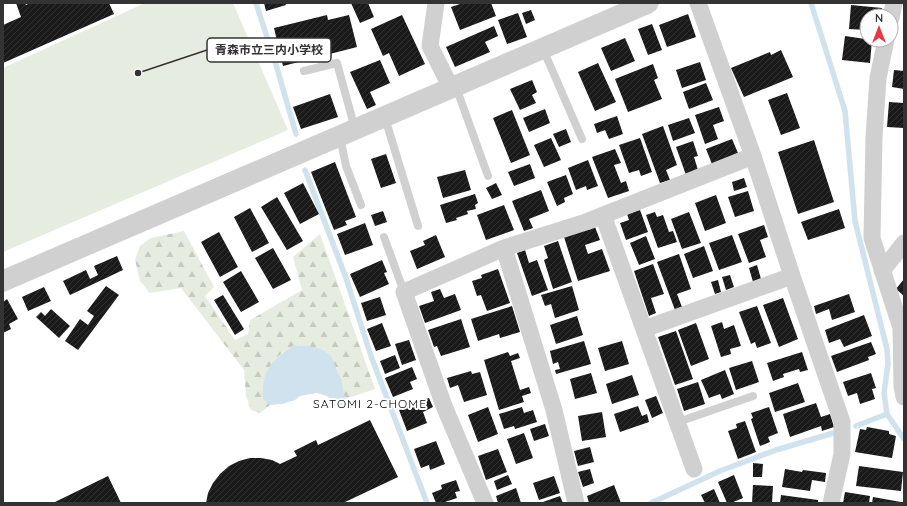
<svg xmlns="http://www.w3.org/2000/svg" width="907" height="506" viewBox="0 0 907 506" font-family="Quicksand,'Noto Sans JP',sans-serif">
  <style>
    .forest { fill: url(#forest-firs) }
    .pitch { fill: #e6ecdf }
    .water { fill: #cfe2ee }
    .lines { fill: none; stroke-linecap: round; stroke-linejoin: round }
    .stream { stroke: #cfe2ee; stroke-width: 5.5 }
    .building { fill: url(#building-hatch) }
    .service { stroke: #d0d0d0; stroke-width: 8 }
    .minor { stroke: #d0d0d0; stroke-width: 17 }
    .tertiary { stroke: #d0d0d0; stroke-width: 21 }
    .labels { text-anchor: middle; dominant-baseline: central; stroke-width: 4; stroke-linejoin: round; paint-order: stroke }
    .neighbourhood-label { font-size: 12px; letter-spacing: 1px; fill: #000; stroke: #fff }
    .leader { fill: none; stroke: #333; stroke-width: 1.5 }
    .callout-dot { fill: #333; stroke: #fff; stroke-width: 1.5 }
    .callout { fill: #fff; stroke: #333; stroke-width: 1.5 }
    .callout-label { font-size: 12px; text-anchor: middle; font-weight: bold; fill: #333 }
  </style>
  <defs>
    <pattern id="forest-firs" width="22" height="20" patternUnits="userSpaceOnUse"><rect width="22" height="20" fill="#e6ecdf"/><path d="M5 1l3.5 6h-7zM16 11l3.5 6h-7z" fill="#c6cbc0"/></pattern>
    <pattern id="building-hatch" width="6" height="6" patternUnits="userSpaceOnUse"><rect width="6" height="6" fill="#1a1a1a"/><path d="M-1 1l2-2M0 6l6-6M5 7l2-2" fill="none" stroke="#333"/></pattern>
  </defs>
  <rect width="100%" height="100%" fill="#fff"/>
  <!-- forest -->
  <path class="forest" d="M184,231L214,287L205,296L235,340L248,334L250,320L302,290L293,257L320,234L375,389L345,399L337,368L293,346L283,352L275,359L264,399L270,405L260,413L251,410L246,396L244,370L181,288L150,293L140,281L135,260L140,246L151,238Z"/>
  <!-- pitch -->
  <path class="pitch" d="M145,3H233L288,130L3,252V68Z"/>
  <!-- water -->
  <path class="water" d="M293,346H308L321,349L331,356L341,379L345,399L343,406L337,405L327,396L317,393L300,396L295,400L282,404L270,405L263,399C261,373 271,359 293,346Z"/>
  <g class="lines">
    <!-- stream -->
    <path class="stream" d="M256,3L277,68L296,134
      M811,3L845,111L855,221L887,349L888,364L884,393L887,414L904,439
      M305,170L346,278L371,356L427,503
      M856,426L887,414
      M651,503L720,471L776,450L837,432"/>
  </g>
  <!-- building -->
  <path class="building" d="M16,3H25L26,5L30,3H109L114,14L3,63V25L21,17Z
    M264,3H285L286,5L266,11Z
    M351,3H368L374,17L360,23Z
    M463,3H491L496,16L460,30L451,7Z
    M851,5L882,8L881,16H867V30L849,29Z
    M531,10L535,20L526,24L522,13Z
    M518,13L527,37L507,44L498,20Z
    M688,14L696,37L667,47L659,25Z
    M327,15L328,20L349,15L357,47L283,66L274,28Z
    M402,15L425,64L399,76L389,53L383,56L371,29Z
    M652,24L662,50L648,55L638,29Z
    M494,26L498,36L485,42L490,52L455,67L446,47Z
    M845,36L872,40L870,63L842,60Z
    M625,38L635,61L611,71L601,48Z
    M781,50L793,77L744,97L731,68L770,52L771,55Z
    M380,60L390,83L370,92L376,105L367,109L350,72Z
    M700,62L706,80L682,88L676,70Z
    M598,63L616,102L595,111L578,72Z
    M653,64L658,78L654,80L662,99L628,112L615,79Z
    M894,70L904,71V89L892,87Z
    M532,80L537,92L532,95L536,103L520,110L510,89Z
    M706,83L713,100L689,109L683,92Z
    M787,93L800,128L781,135L768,100Z
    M330,94L338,117L301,129L293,107Z
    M889,102L904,103V128L887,127Z
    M719,107L724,121L713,125L718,139L705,144L695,115Z
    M545,109L550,123L529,132L523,118Z
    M512,110L530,155L511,163L493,118Z
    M617,116L623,134L609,139L605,130L597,133L594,124Z
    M689,118L695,133L673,141L668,125Z
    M663,126L677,165L666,170L670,180L660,183L642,134Z
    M566,129L571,142L559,147L553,134Z
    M551,138L561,160L544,167L534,145Z
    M640,138L652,172L641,176L639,170L629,173L619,145Z
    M732,139L738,153L712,164L706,149Z
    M814,140L834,202L798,214L778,152Z
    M693,141L698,156L694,157L698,170L686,175L676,147Z
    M615,149L621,163L614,165L621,183L626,181L629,191L608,198L592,157Z
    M386,154L396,183L381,188L371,159Z
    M588,160L598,186L587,190L586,186L576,190L568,168Z
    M335,162L356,217L345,221L347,225L334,230L311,172Z
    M530,164L535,178L514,186L508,172Z
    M465,170L471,190L443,198L437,177Z
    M566,175L573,194L564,198L565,202L557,206L547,182Z
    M744,178L747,187L734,191L732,182Z
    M303,183L319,214L300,224L284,193Z
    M496,183L502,195L492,199L486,188Z
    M541,190L549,211L529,219L533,228L524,231L512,201Z
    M748,191L754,211L735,217L728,197Z
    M475,194L478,203L475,205L476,209L467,211L468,214L456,218L457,220L446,223L440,205Z
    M716,195L726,223L705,231L695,203Z
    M277,197L303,241L287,250L261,207Z
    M504,205L514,230L486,240L477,215Z
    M250,208L269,243L252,252L234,217Z
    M839,209L845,228L808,240L801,222Z
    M640,210L648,232L626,240L620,223L629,220L627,214Z
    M383,211L387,222L375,226L371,215Z
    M655,212L657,217L663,215L669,232L673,231L677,242L658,248L646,215Z
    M689,212L701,243L682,249L671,219Z
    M365,223L373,245L345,255L337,234Z
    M764,225L768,237L760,240L766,257L749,263L738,234Z
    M595,227L600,240L585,245L588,254L602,249L610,271L578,281L564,237Z
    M219,232L238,267L220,277L201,242Z
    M436,235L445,257L417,269L410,251L425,245L423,241Z
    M732,235L742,262L719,270L709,243Z
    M646,236L655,259L639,265L630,243Z
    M558,241L572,282L553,289L544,260L548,258L544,246Z
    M704,246L713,271L693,278L684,254Z
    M273,248L291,280L273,289L255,258Z
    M525,250L529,263L537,260L548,290L532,296L517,253Z
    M679,254L691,289L677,294L682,307L675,310L657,262Z
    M117,256L123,270L70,295L63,281L86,270L90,279L98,275L94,266Z
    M382,260L387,272L384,273L389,284L360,297L350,274Z
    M653,264L664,294L651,298L656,313L649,316L634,271Z
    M757,265L761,279L753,282L749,268Z
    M498,269L510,303L487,311L481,295L477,296L472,281L482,278L481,275Z
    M241,271L259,302L241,312L223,282Z
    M730,275L734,287L726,290L722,277Z
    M904,279V296L896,289Z
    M718,280L721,292L715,294L711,282Z
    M106,286L119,295L78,350L65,341L80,319L88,325L94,316L87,311Z
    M572,286L579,310L555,318L551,304L545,306L541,295Z
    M44,287L51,301L28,311L22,297Z
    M440,289L444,298L455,294L461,310L425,323L419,306L434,301L431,292Z
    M849,294L855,312L832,320L829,309L816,314L814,306Z
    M223,295L244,329L235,335L214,300Z
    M380,297L386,315L367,321L361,303Z
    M783,298L798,339L779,347L763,305Z
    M7,299L18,319L9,324L11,329L3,333V302Z
    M512,306L520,332L500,338L499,334L478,341L471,319Z
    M757,306L771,343L757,348L755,342L751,344L739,312Z
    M51,309L70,326L59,338L36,317L41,312L45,316Z
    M864,315L872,336L844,347L840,339L829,343L825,330Z
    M577,316L583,335L556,344L550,325Z
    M461,319L470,347L441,356L437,346L434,347L428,330Z
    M722,322L724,329L734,325L741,346L730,349L731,354L721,357L711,326Z
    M382,323L391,346L376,351L367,329Z
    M696,323L709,359L691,366L678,330Z
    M676,331L693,379L675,385L658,337Z
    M409,340L416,360L402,365L395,344Z
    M584,341L591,364L556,374L555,370L560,369L558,362L553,364L550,351Z
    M622,341L629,364L605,371L598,348Z
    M871,342L876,354L868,357L869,360L837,372L831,356Z
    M508,352L510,356L518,353L520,358L511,361L520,390L529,387L531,393L522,396L524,402L499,410L484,360Z
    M802,352L808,370L800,372L799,369L783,374L784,377L773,381L767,363Z
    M395,355L400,368L385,374L380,361Z
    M752,361L759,382L736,390L729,368Z
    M412,367L417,379L410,382L413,389L393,397L385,378Z
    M725,370L734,394L722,399L720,394L709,398L701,380Z
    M471,371L472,374L480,372L487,395L464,402L458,385L450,388L447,378Z
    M591,373L597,393L575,399L570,379Z
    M871,373L876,388L872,389L875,399L860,404L857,393L848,396L843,382Z
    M632,375L639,395L612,404L606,384Z
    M698,382L705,404L684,411L677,389Z
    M798,383L805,402L775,412L769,393Z
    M656,396L663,413L652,418L645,400Z
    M429,398L433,407L423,412L427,423L407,431L399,410Z
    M816,403L821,417L830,414L834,427L822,431L821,426L790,437L783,414Z
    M638,406L642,416L647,414L649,422L620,432L614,414Z
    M488,407L498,434L478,442L468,415Z
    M522,407L524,413L533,410L537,422L515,429L514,426L504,429L499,414Z
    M769,407L778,433L768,437L770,442L760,446L751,419L753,418L751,413Z
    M602,412L606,437L582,441L578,416Z
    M370,420L398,477L343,503H206L208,493L213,483L220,474L229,466L239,461L250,458H261L272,460L280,464L297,456L294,451L316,440L318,445Z
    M745,421L756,452L738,459L728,431L737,428L736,424Z
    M545,424L549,436L534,441L530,429Z
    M867,427L889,431V434L896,436L892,458L855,452L860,429L866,430Z
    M524,433L533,458L516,464L507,439Z
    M436,441L445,464L430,470L429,465L421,468L414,449Z
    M590,447L594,462L578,466L574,451Z
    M498,449L507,472L486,480L478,456Z
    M753,463L763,464L762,477H753Z
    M859,466L903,472L901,491L856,486Z
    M590,469L594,483L583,487L578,472Z
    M785,469L802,472L803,470L826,473L825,482L812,480L810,491L782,487Z
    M508,475L512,484L497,490L494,481Z
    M734,475L743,498L731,503H727L718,482Z
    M108,476L121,503H53Z
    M554,476L560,493L539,500L533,483Z
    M456,480L460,491L455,492L457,498L442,503H436L432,493L442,489L441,485Z
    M614,485L621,503H589L587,496Z
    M753,485L773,486L772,503H752Z
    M516,488L521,503H498L496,496Z
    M714,489L720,503H705L701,495Z
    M845,492L870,496L869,503H843Z
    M781,495L818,500V503H780Z
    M560,496L563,503H540Z
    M873,497L901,502V503H872Z"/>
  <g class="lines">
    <!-- service -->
    <path class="service" d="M543,49L582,139
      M304,71L337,63L355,129
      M456,87L488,176
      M385,118L418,226
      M340,137L346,166L361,205
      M384,237L404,292
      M678,422L753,396"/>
    <!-- minor -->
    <path class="minor" d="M436,3L430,46L451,88
      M698,3L753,156L792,276L842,422V454L831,503
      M891,18L894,3
      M886,40L878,78L874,137L872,238L901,328L902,386L904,397
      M603,215L694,469
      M504,248L554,410L576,503
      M882,271L904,243
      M644,329L792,276
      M485,503L444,406L404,292L504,248L586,222L753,156"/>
    <!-- tertiary -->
    <path class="tertiary" d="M3,281L648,3"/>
  </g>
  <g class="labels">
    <!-- neighbourhood labels -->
    <g class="neighbourhood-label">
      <text x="370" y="403">SATOMI 2-CHOME</text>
    </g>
  </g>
  <!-- callouts -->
  <path class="leader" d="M138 73L207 50"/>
  <circle class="callout-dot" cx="138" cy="73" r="4"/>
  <rect class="callout" x="207" y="38" width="124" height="24" rx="4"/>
  <g class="callout-label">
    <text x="269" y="54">青森市立三内小学校</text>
  </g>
  <!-- border -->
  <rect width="907" height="506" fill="none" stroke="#333333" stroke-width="8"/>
  <!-- north arrow -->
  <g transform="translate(879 28)"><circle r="19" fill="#ffffff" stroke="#adadad"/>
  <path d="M0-3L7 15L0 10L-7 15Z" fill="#e63946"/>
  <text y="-6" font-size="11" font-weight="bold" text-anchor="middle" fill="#333333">N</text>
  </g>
</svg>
